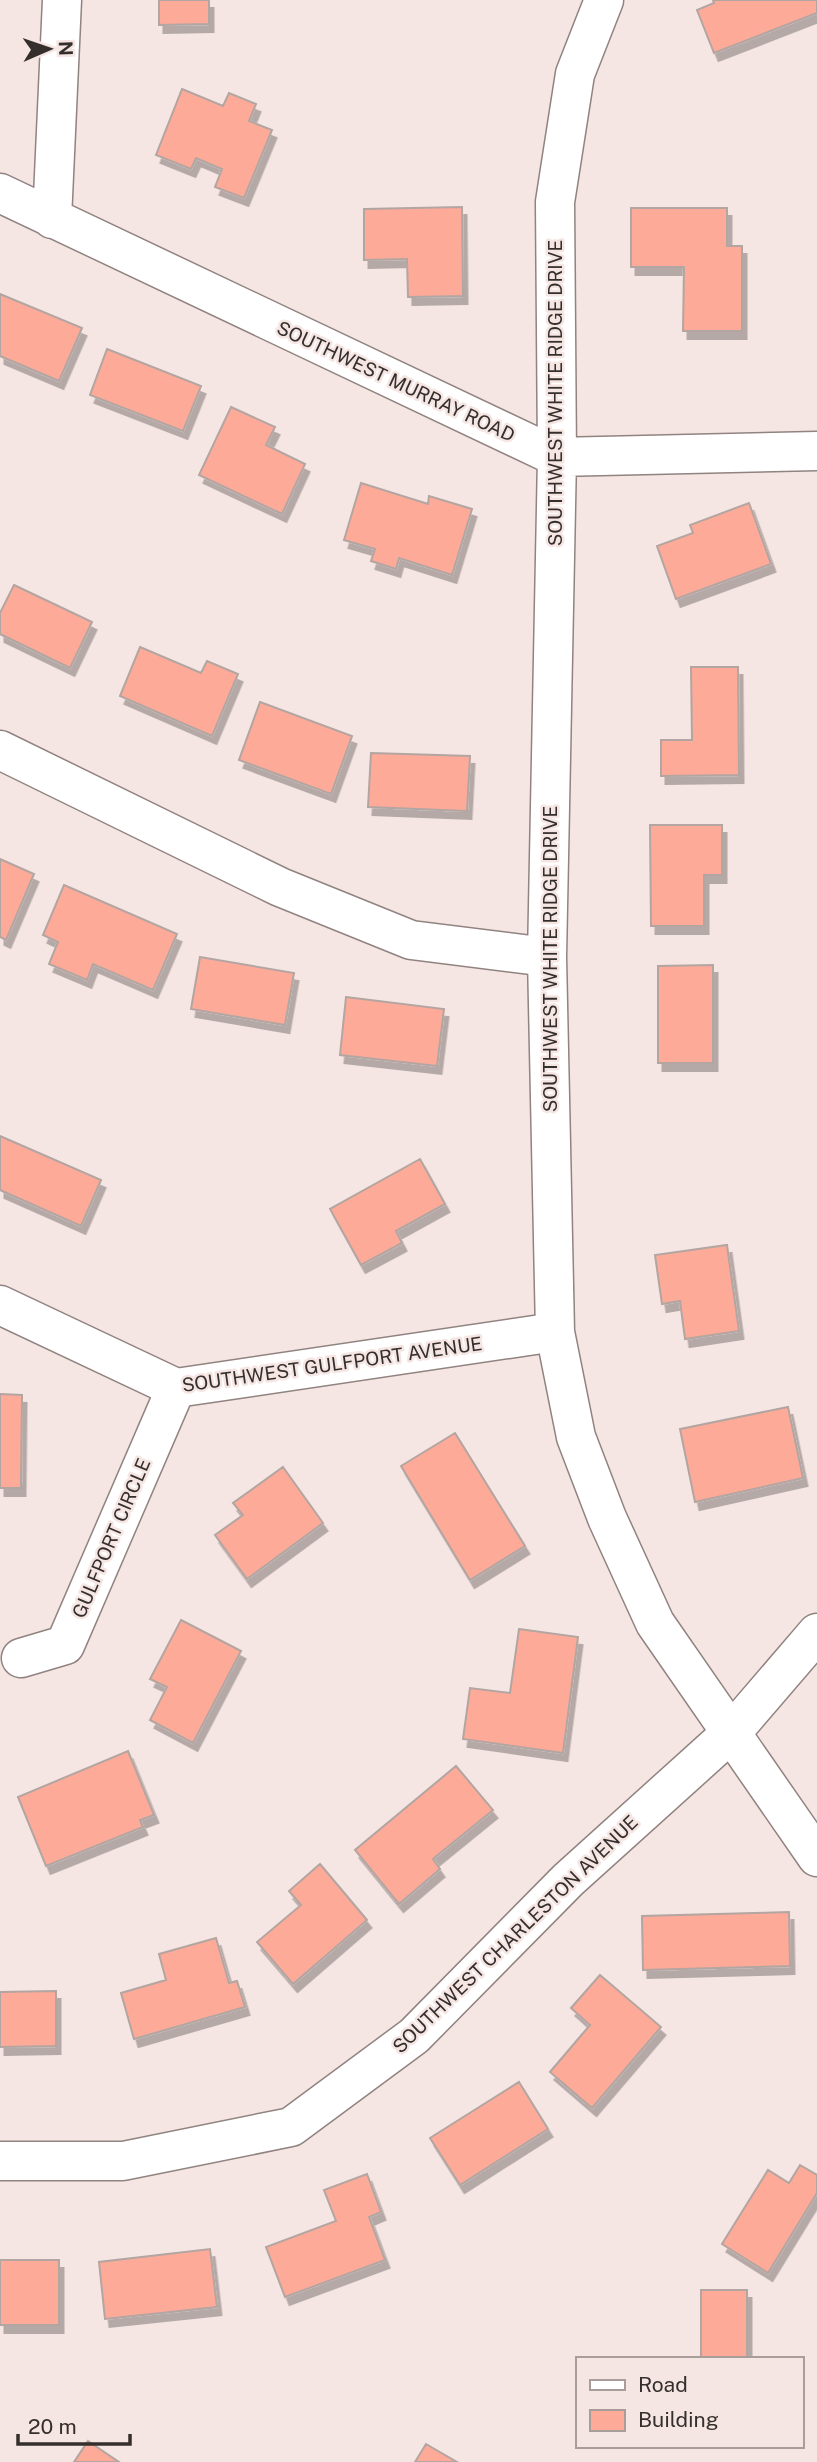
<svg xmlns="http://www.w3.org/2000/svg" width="817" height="2462" viewBox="0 0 817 2462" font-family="'Public Sans',sans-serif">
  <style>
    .building { fill: #feaa98; stroke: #b3a5a1; stroke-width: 2; filter: url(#shadow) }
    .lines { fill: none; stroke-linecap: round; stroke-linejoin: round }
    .minor-casing { stroke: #908380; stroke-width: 41 }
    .minor { stroke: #fff; stroke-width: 38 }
    .labels { text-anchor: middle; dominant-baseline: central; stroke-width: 5; stroke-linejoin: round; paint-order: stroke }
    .street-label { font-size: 19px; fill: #342f2d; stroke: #f6e6e3 }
  </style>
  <defs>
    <filter id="shadow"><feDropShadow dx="4.5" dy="8" stdDeviation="0" flood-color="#0004"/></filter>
  </defs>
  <rect width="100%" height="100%" fill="#f6e6e3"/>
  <!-- building -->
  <path class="building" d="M159,0H209V24L159,25Z
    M713,0H817V13L714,53L697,10L714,3Z
    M182,89L223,106L229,93L256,104L249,121L272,130L244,198L215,187L222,169L196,158L191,169L156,155Z
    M462,207L463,296L408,297L407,259L364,260V209Z
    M631,208H727V246H742V331H683L684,267H631Z
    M0,294L82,328L59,381L0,356Z
    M107,349L201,386L183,431L90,395Z
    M231,407L275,427L266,445L305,464L282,514L199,475Z
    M361,483L428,504L429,496L472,509L452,575L399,558L396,569L371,561L375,549L344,540Z
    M749,503L771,564L676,599L657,546L693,533L690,525Z
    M14,585L92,622L70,668L0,634V613Z
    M140,647L201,673L207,661L238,674L212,736L120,696Z
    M691,667H738L739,775L661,776V740H692Z
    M260,702L352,736L331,794L239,760Z
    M371,753L470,756L467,811L368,807Z
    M650,825H722V875H704V926H651Z
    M0,859L34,874L6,940L0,937Z
    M64,885L177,934L153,990L93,964L87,980L49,964L58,942L43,935Z
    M200,957L294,973L285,1025L191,1009Z
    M713,965V1063H658V966Z
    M346,997L444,1009L437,1066L340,1055Z
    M0,1136L101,1180L81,1226L0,1190Z
    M420,1159L445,1204L396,1231L402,1243L361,1265L330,1209Z
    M727,1245L739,1331L685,1339L680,1301L662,1304L655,1255Z
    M0,1394L22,1395L21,1488H0Z
    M788,1407L803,1478L695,1502L680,1429Z
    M455,1433L525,1546L470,1580L401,1466Z
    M283,1467L323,1523L247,1579L215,1535L243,1515L233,1503Z
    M181,1620L241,1651L193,1743L150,1720L167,1687L150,1679Z
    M519,1629L578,1637L563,1753L463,1739L470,1688L510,1693Z
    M128,1751L154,1815L140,1820L143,1827L46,1866L18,1797Z
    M456,1766L493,1810L433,1859L440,1869L399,1904L355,1850Z
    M320,1864L367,1920L293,1984L257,1942L301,1905L289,1891Z
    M789,1912L790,1966L643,1970L642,1916Z
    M216,1938L229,1983L237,1981L245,2007L134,2039L121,1993L166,1980L159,1954Z
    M600,1975L661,2027L592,2108L550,2072L590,2025L571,2008Z
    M56,1991V2046L0,2047V1992Z
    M519,2082L548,2129L460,2185L430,2138Z
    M800,2165L817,2175V2193L768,2273L722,2244L768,2170L789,2183Z
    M367,2174L381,2212L369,2217L385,2260L285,2297L266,2247L336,2221L324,2190Z
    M210,2249L217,2307L105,2319L99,2262Z
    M0,2260H59V2325H0Z
    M701,2290H747V2359H701Z
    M88,2441L119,2462H74Z
    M426,2444L457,2462H415Z"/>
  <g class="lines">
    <!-- minor casing -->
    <g class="minor-casing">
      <path id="minor" d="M604,0L575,74L555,202L557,457L547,957L555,1332L576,1437L607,1518L655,1623L817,1857
        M0,193L557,457L817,451
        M52,219L62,0
        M0,750L280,887L411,940L547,957
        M0,1305L176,1388L555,1332
        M21,1658L65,1645L176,1388
        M0,2161H123L291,2127L414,2036L568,1880L732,1732L817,1633"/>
    </g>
    <!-- minor -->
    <use href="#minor" class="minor"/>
  </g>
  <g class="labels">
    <!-- street labels -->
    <g class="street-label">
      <text transform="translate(396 381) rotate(25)">SOUTHWEST MURRAY ROAD</text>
      <text transform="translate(555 393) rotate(-90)">SOUTHWEST WHITE RIDGE DRIVE</text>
      <text transform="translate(550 959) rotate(-90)">SOUTHWEST WHITE RIDGE DRIVE</text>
      <text transform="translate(332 1364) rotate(-8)">SOUTHWEST GULFPORT AVENUE</text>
      <text transform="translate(111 1538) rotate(-67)">GULFPORT CIRCLE</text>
      <text transform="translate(515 1934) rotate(-44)">SOUTHWEST CHARLESTON AVENUE</text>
    </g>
  </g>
  <!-- legend -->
  <rect x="576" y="2357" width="228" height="91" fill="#f6e6e3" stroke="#a89d9a" stroke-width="2"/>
  <rect x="590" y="2380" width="35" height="10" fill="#ffffff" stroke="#a89d9a" stroke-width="2"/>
  <text x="638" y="2392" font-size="21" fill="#342f2d">Road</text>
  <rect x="590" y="2410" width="35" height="21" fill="#feaa98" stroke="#a89d9a" stroke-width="2"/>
  <text x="638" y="2427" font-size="21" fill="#342f2d">Building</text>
  <!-- north arrow -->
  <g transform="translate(49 49) rotate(88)" stroke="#f6e6e3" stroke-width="5" paint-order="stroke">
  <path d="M0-5L12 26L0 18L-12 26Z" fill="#342f2d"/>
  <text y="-10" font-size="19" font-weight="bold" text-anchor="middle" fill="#342f2d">N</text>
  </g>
  <!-- scale -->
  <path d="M18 2434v10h112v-10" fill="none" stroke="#342f2d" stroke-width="3.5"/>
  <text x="28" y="2434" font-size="21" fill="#342f2d" stroke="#f6e6e3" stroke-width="5" paint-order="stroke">20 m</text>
</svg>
